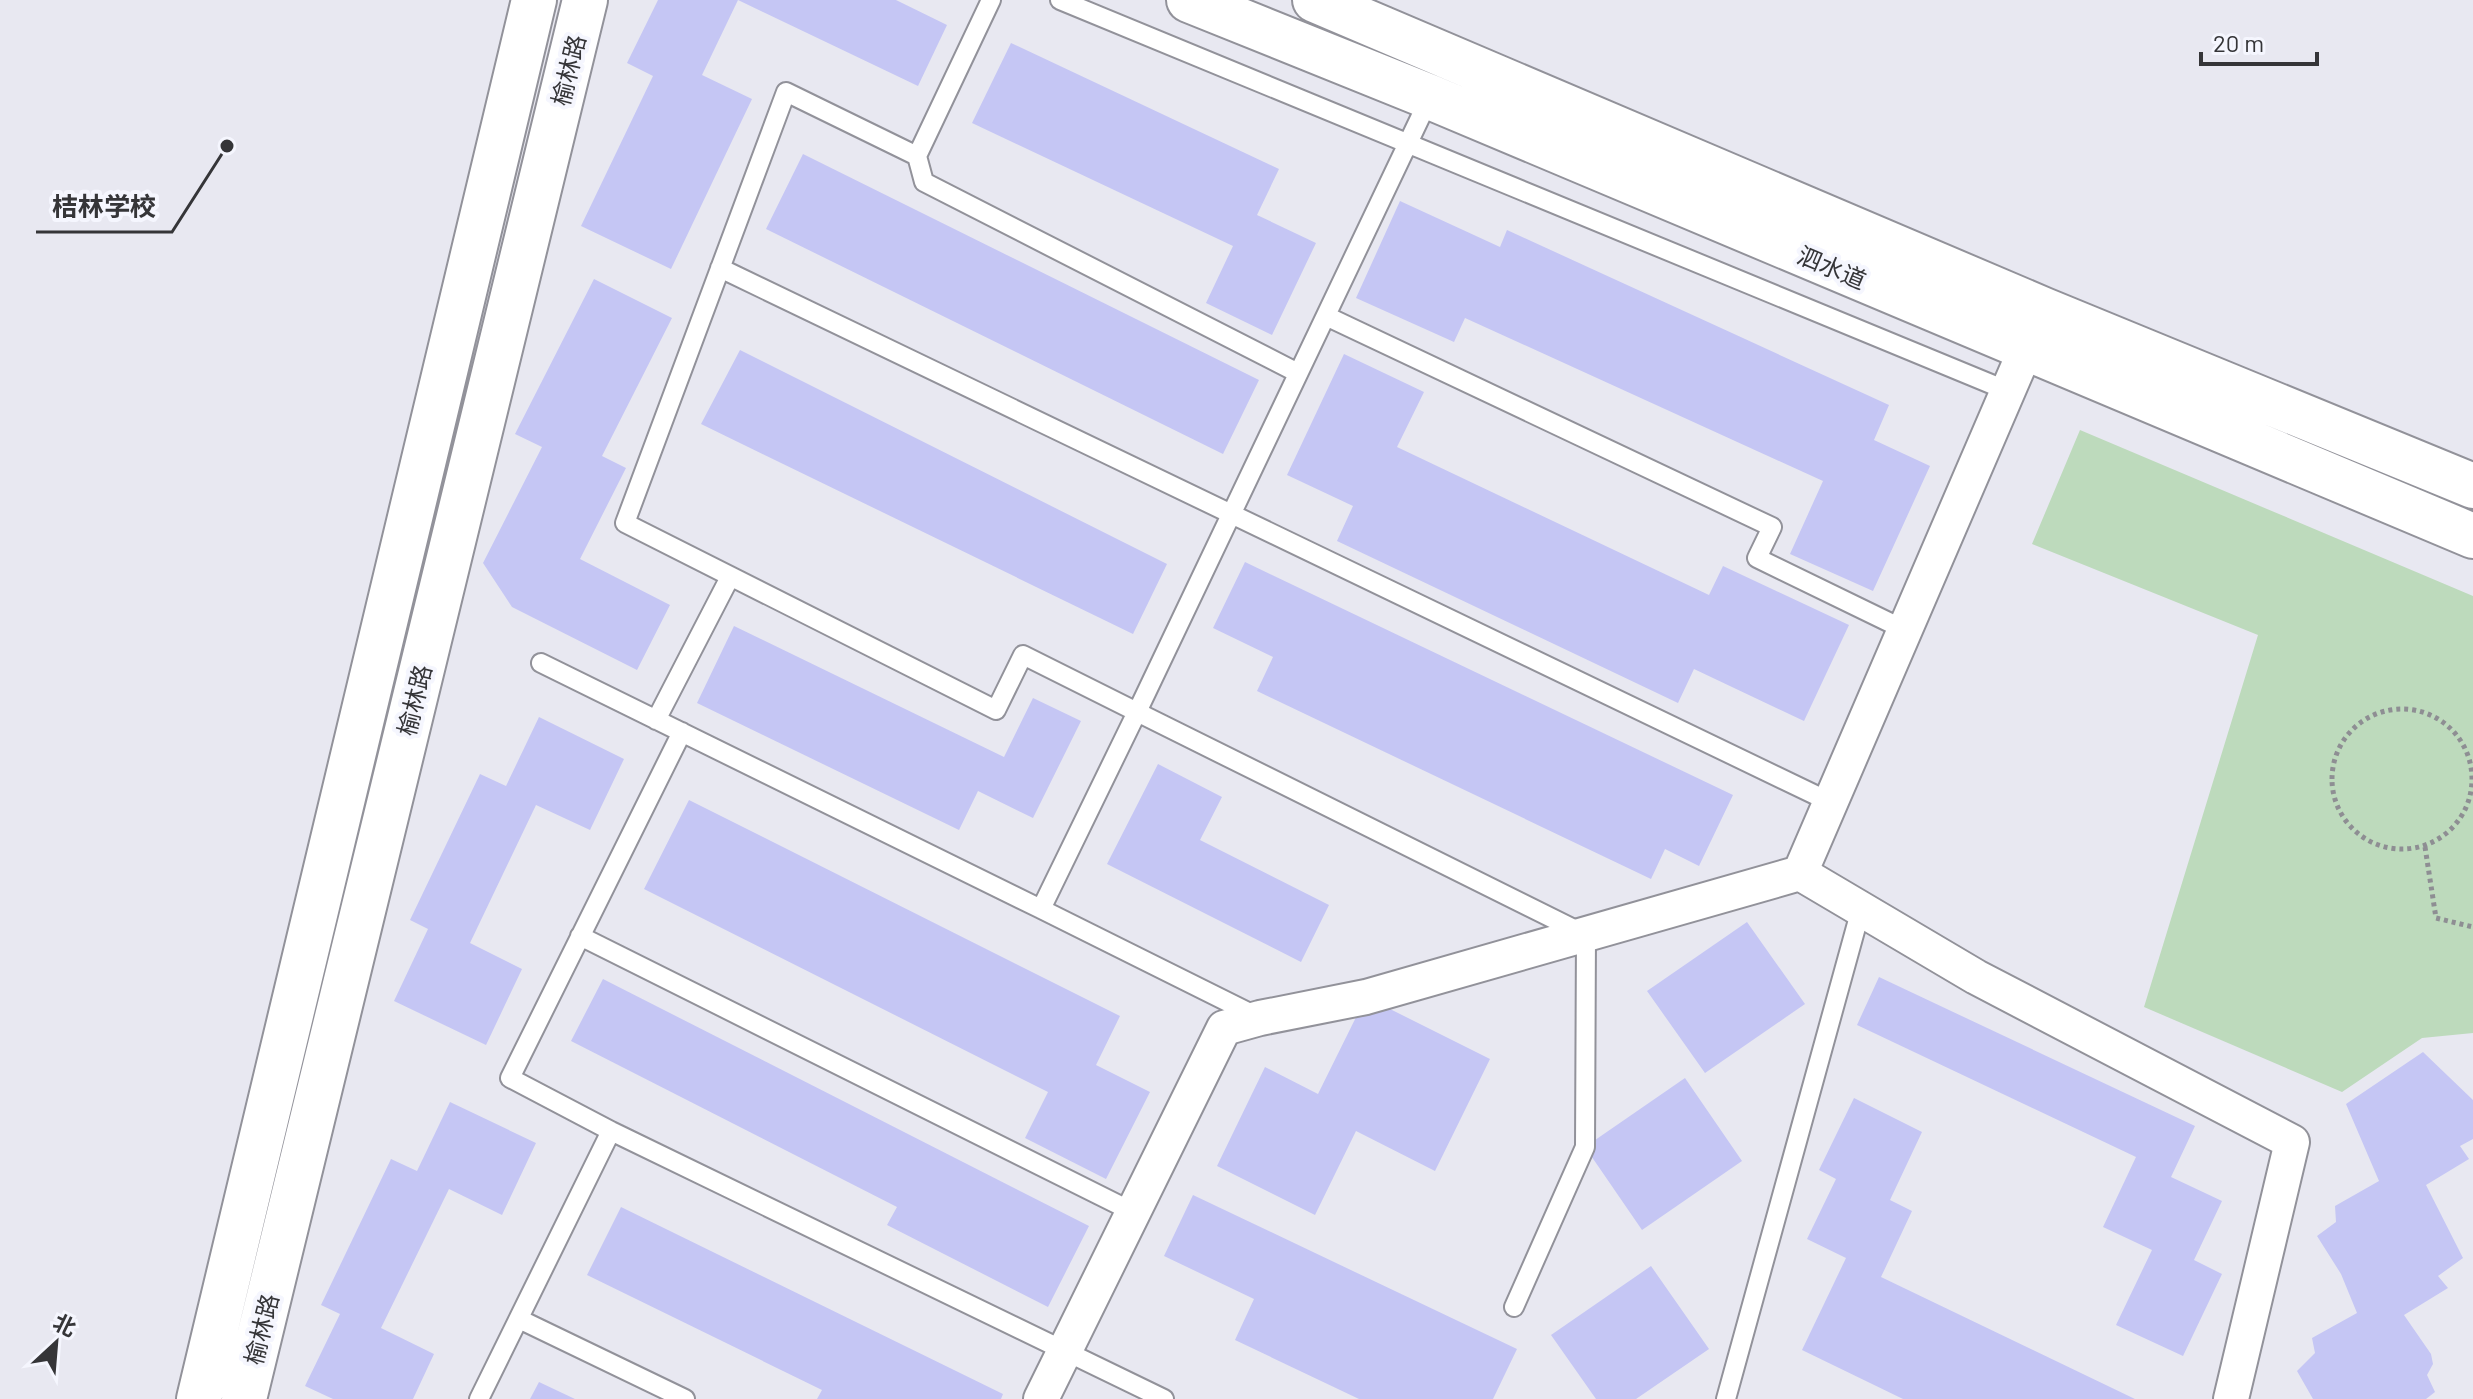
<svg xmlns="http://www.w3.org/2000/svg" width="2473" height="1399" viewBox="0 0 2473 1399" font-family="Barlow,'Noto Sans SC',sans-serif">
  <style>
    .green { fill: #bddabc }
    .building { fill: #c5c6f4 }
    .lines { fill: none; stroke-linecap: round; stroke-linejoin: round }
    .service-casing { stroke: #92929a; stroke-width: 22 }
    .minor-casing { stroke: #92929a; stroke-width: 38 }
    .tertiary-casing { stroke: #92929a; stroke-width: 48 }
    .path { stroke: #8e8e93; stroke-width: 5; stroke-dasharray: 4 4; stroke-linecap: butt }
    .service { stroke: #fff; stroke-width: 18 }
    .minor { stroke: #fff; stroke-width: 34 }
    .tertiary { stroke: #fff; stroke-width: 44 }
    .labels { text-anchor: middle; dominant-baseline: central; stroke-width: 8; stroke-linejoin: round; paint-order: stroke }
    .street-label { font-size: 24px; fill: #353538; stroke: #f5f6fe }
    .leader { fill: none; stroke: #353538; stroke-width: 3 }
    .callout-dot { fill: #353538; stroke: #f5f6fe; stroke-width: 3 }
    .callout-label { font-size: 26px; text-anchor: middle; font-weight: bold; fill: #353538; stroke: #f5f6fe; stroke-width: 8; stroke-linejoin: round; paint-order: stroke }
  </style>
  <rect width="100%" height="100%" fill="#e8e8f1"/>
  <!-- green -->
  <path class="green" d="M2080,430L2473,596V1033L2422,1038L2342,1092L2144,1007L2258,635L2032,544Z"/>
  <!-- building -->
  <path class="building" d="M658,0H738L702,75L752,99L671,269L581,226L653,76L627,63Z
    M738,0H896L947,25L918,86Z
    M1011,43L1279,169L1257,215L1316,243L1272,335L1206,303L1233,246L972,123Z
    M803,154L1259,380L1223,454L766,229Z
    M1400,201L1500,247L1507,230L1889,405L1874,440L1930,466L1873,591L1790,554L1823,481L1465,318L1454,342L1356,298Z
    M594,279L672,318L602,456L626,468L580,559L670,605L637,670L512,607L483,563L542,447L515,434Z
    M740,350L1167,564L1133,634L701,424Z
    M1344,354L1424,392L1397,447L1709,595L1723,566L1849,625L1804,721L1694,669L1678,703L1337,541L1353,506L1287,475Z
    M1245,562L1733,795L1699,866L1665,849L1651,879L1257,691L1273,657L1213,628Z
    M734,626L1004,757L1033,698L1081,721L1033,818L978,791L959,830L697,703Z
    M539,717L624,759L590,830L536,805L470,943L522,969L486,1045L394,1001L428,929L410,920L480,774L506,786Z
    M1158,764L1222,797L1200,840L1329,905L1301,962L1107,864Z
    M689,800L1120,1016L1096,1065L1150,1092L1106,1179L1025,1138L1048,1092L644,889Z
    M1747,922L1805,1004L1705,1073L1647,991Z
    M1879,977L2195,1126L2171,1177L2222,1201L2194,1260L2222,1274L2183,1356L2116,1325L2152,1250L2103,1227L2136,1157L1857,1025Z
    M603,979L1089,1226L1048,1307L887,1225L897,1207L571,1041Z
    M1366,997L1490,1059L1435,1171L1356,1131L1315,1215L1217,1166L1265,1067L1318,1094Z
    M2423,1052L2473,1100V1139L2460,1146L2469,1159L2426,1185L2463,1258L2438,1276L2448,1288L2404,1315L2431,1354L2433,1364L2427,1375L2435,1392L2426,1399H2313L2297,1371L2315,1353L2312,1338L2357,1313L2341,1274L2317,1236L2336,1222L2335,1206L2379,1181L2346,1104Z
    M1685,1078L1742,1161L1642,1230L1585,1147Z
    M1854,1098L1922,1132L1890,1200L1912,1211L1881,1277L2135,1399H1903L1802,1350L1846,1258L1807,1239L1836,1179L1819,1170Z
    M450,1102L536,1143L502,1215L449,1189L381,1328L434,1354L413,1399H333L305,1386L340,1314L321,1305L391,1159L417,1171Z
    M1193,1195L1517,1349L1493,1399H1359L1235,1340L1254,1299L1164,1256Z
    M621,1207L1003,1394L1001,1399H817L822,1390L587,1275Z
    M1651,1266L1709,1349L1636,1399H1596L1551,1335Z
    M539,1382L575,1399H530Z"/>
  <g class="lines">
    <!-- service casing -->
    <g class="service-casing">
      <path id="service" d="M991,0L917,156L786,92L625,523L996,710L1023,655L1137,712L1041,909L1258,1017
        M1060,0L2008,391
        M1430,97L1137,712L1586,935L1585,1147L1514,1307
        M917,156L924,182L1298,373
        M720,268L1830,802
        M1326,316L1772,527L1757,558L1905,630
        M541,663L1041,909
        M656,720L730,577
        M580,936L1133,1212
        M611,1131L1164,1399
        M519,1319L685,1399
        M479,1399L611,1131L510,1078L682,732
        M1726,1399L1861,909"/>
    </g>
    <!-- minor casing -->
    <g class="minor-casing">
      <path id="minor" d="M1800,873L1976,977L2292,1142L2231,1399
        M1041,1399L1224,1028L1260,1018L1366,997L1800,873L2035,328"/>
    </g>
    <!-- tertiary casing -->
    <g class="tertiary-casing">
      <path id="tertiary" d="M1189,0L1430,97L2473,536
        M1315,0L2044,310L2473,486
        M199,1399L534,0
        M244,1399L585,0"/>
    </g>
    <!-- path -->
    <path class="path" d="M2332 779a70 70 0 1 1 140 0a70 70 0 1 1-140 0Z
      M2425,847L2436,918L2473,927"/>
    <!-- service -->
    <use href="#service" class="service"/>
    <!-- minor -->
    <use href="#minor" class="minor"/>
    <!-- tertiary -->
    <use href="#tertiary" class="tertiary"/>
  </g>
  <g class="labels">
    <!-- street labels -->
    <g class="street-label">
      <text transform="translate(568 70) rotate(-76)">榆林路</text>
      <text transform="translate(1832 267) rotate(23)">泗水道</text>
      <text transform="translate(414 700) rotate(-76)">榆林路</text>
      <text transform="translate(261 1329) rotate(-76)">榆林路</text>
    </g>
  </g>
  <!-- callouts -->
  <path class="leader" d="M227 146L172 232H36"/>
  <circle class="callout-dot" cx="227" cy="146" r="8"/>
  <g class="callout-label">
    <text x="104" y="216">桔林学校</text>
  </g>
  <!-- north arrow -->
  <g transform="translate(56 1343) rotate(26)" stroke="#f5f6fe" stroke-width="6" paint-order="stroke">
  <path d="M0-6L14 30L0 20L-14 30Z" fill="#353538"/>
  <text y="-12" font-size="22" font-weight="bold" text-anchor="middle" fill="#353538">北</text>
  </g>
  <!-- scale -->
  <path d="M2201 52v12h116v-12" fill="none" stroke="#353538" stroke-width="4"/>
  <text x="2213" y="52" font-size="24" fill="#353538" stroke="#f5f6fe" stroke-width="6" paint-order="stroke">20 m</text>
</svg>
